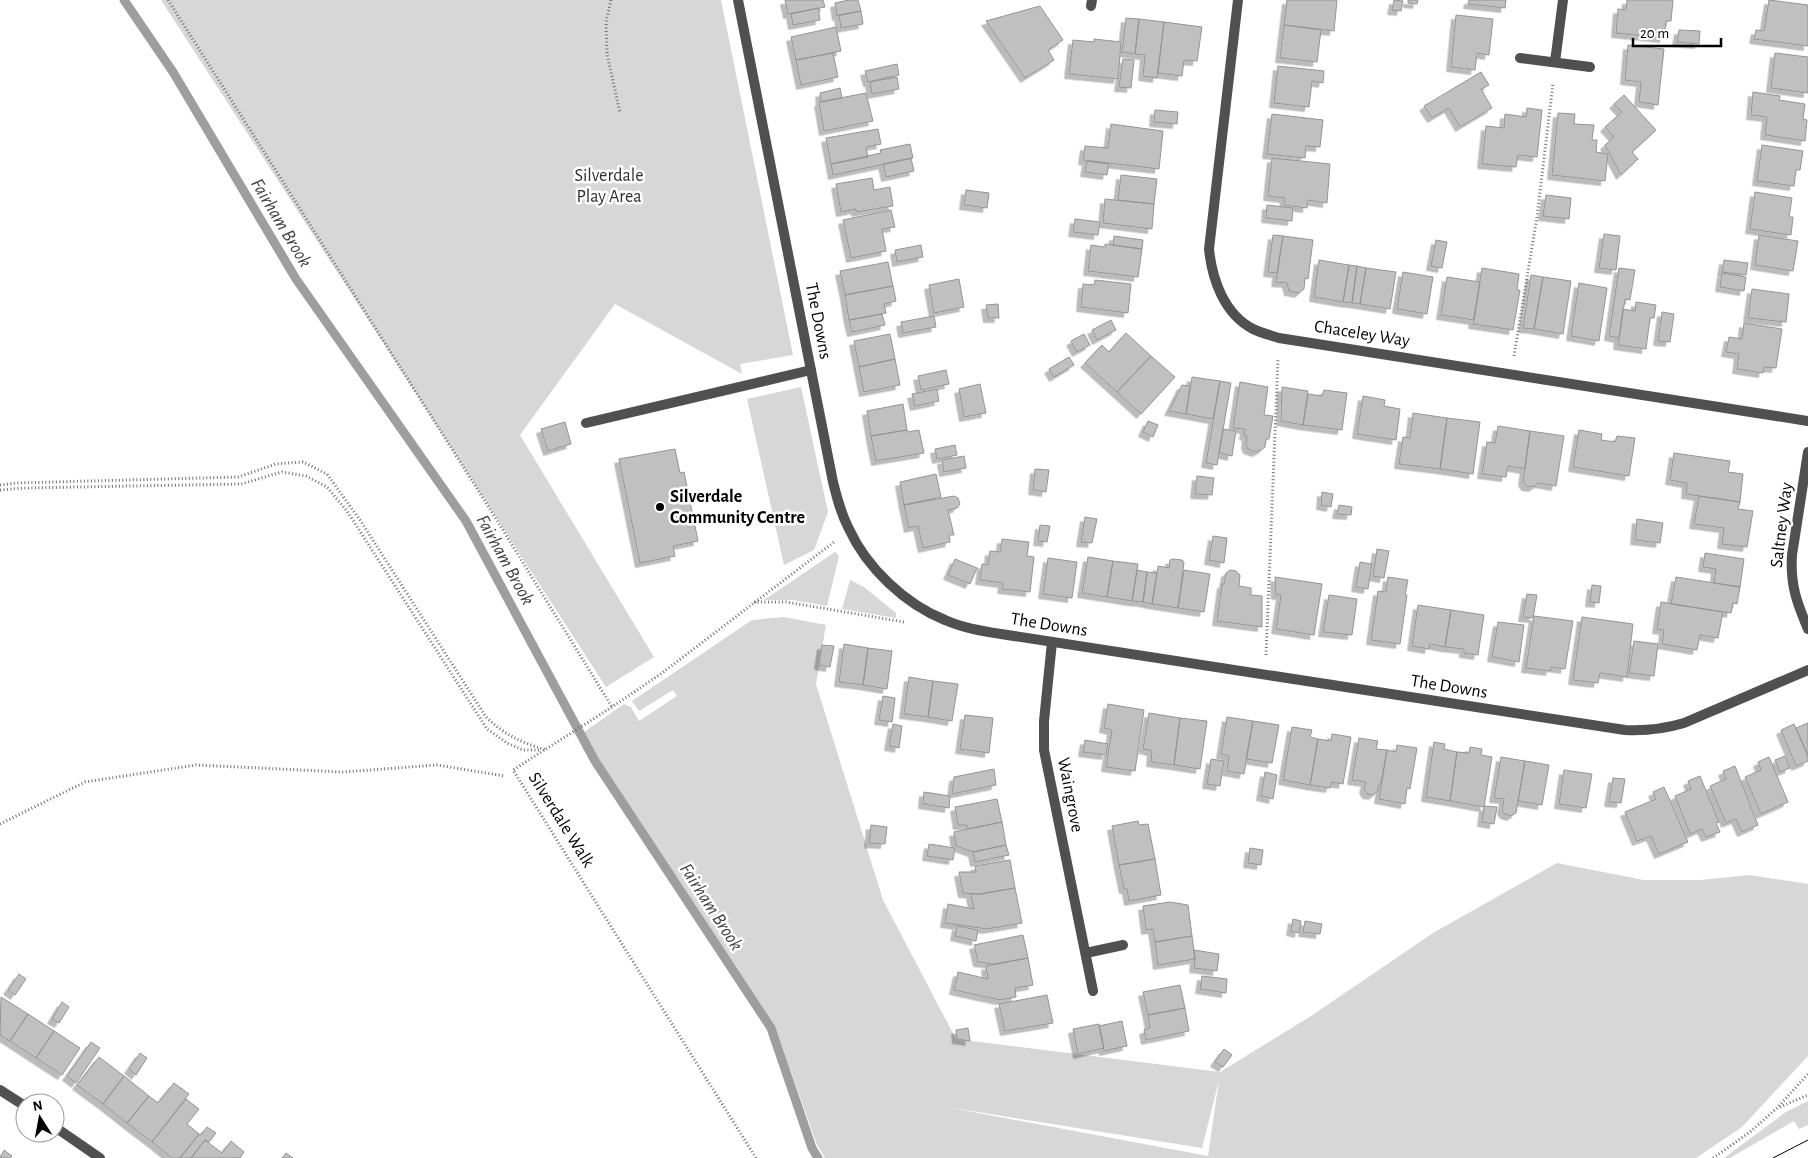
<svg xmlns="http://www.w3.org/2000/svg" width="1808" height="1158" viewBox="0 0 1808 1158" font-family="'Alegreya Sans',sans-serif">
  <style>
    .green { fill: #d7d7d7; fill-rule: evenodd }
    .lines { fill: none; stroke-linecap: round; stroke-linejoin: round }
    .stream { stroke: #9e9e9e; stroke-width: 9 }
    .building { fill: #c0c0c0; stroke: #949494; filter: url(#shadow) }
    .path { stroke: #727272; stroke-width: 3; stroke-dasharray: 1 2.5; stroke-linecap: butt }
    .lane { stroke: #505050; stroke-width: 10 }
    .street { stroke: #505050; stroke-width: 10 }
    .tram { stroke: #000; stroke-width: 1 }
    .poi-dot { fill: #000; stroke: #fff; stroke-width: 2 }
    .labels { text-anchor: middle; dominant-baseline: central; stroke-width: 5; stroke-linejoin: round; paint-order: stroke }
    .park-label { font-size: 18px; fill: #2e2e2e; stroke: #fff }
    .street-label { font-size: 18px; fill: #000; stroke: #fff }
    .poi-label { font-size: 18px; font-weight: bold; fill: #000; stroke: #fff; text-anchor: start }
    .water-label { font-size: 19px; font-style: italic; fill: #3f3f3f; stroke: #fff }
  </style>
  <defs>
    <filter id="shadow"><feDropShadow dx="-4.5" dy="4.5" stdDeviation="0" flood-color="#0004"/></filter>
  </defs>
  <rect width="100%" height="100%" fill="#fff"/>
  <!-- green -->
  <path class="green" d="M161,0H721L793,355L740,364L742,374L615,304L520,435L654,657L606,687Z
    M801,387L828,512L814,550L784,565L747,399Z
    M835,552L839,556L827,606L793,600H764Z
    M850,580L864,587L896,613V618L842,609Z
    M784,617L826,625L816,684L883,900L956,1039L1220,1072L1311,1016L1433,933L1557,863L1644,880H1700L1750,875L1808,884V1056L1742,1127L1696,1158H825L817,1145L775,1026L604,769L584,732L624,704L631,707L639,721L677,696L673,690L639,711L632,701L752,620ZM1219,1080L1208,1156L946,1107L1202,1148Z
    M1808,1101V1125L1799,1129L1794,1121L1730,1158H1724L1786,1112Z"/>
  <g class="lines">
    <!-- stream -->
    <path class="stream" d="M124,0L173,72L296,279L466,521L595,761L771,1028L812,1148L818,1158"/>
  </g>
  <!-- building -->
  <path class="building" d="M785,0H823L825,7L788,14Z
    M849,0H858L861,11L837,16L835,3Z
    M1287,0H1337L1334,31L1284,25Z
    M1394,0L1403,1L1401,11L1392,10Z
    M1408,0H1418L1417,4L1408,3Z
    M1469,0H1506L1505,8L1468,4Z
    M1627,0H1673L1671,21H1666L1664,38L1616,33L1618,9L1626,10Z
    M1769,0L1808,5V46L1754,39L1756,30L1764,31Z
    M1040,6L1063,40L1048,50L1054,60L1025,78L986,21Z
    M818,8L820,20L793,25L791,14Z
    M861,11L863,24L841,28L839,15Z
    M1456,15L1493,19L1489,55L1477,53L1475,70L1451,67Z
    M1126,18L1139,19L1135,54L1122,52Z
    M1139,19L1164,22L1157,78L1143,76L1145,55L1135,54Z
    M1164,22L1202,27L1197,61L1184,60L1182,76L1158,73Z
    M1284,25L1321,30L1317,62L1280,58Z
    M836,27L841,51L796,60L791,37Z
    M1679,30L1700,31L1699,44L1677,42Z
    M1094,39L1121,42L1118,79L1069,74L1073,40L1094,42Z
    M1628,45L1664,49L1658,105L1639,102L1641,82L1625,80Z
    M833,53L838,77L801,85L796,60Z
    M1775,53L1808,57V93L1771,88Z
    M1123,59L1134,60L1131,88L1119,87Z
    M897,64L899,75L868,82L865,71Z
    M1278,66L1324,71L1323,83L1312,81L1309,107L1274,103Z
    M1481,72L1489,85L1481,89L1492,108L1460,127L1449,108L1432,118L1424,106Z
    M897,77L899,89L872,94L870,82Z
    M840,88L842,98L821,102L820,93Z
    M1753,92L1780,96L1779,100L1805,104L1803,119L1807,120L1805,141L1765,135L1767,117L1751,115Z
    M866,93L873,121L824,131L819,102Z
    M1624,95L1656,130L1632,152L1638,159L1621,175L1605,145L1614,137L1605,127L1622,112L1614,104Z
    M1527,108L1542,110L1537,157L1518,155L1516,167L1482,164L1486,126L1504,128L1505,114L1526,117Z
    M1155,110L1178,112L1177,124L1154,122Z
    M1558,113L1575,114L1574,124L1594,125L1592,140H1597L1596,152L1608,154L1605,181L1552,175Z
    M1272,114L1323,120L1320,147L1306,146L1305,158L1267,154Z
    M1111,124L1163,131L1159,169L1083,160L1085,146L1108,148Z
    M878,129L881,144L866,147L868,157L831,164L826,138Z
    M910,144L913,158L833,175L831,164L881,153L880,150Z
    M1762,145L1803,151L1800,170H1796L1794,186L1757,181Z
    M911,158L914,171L886,177L883,164Z
    M1272,158L1330,164L1327,203L1308,200L1307,208L1284,205L1285,198L1268,196Z
    M1087,161L1109,164L1107,175L1085,172Z
    M1121,175L1157,179L1154,204L1118,200Z
    M872,178L874,190L890,187L893,206L856,212V209L841,212L836,184Z
    M966,190L989,193L987,208L964,205Z
    M1755,192L1792,198L1789,217H1793L1791,235L1750,229Z
    M1546,195L1571,198L1569,219L1543,216Z
    M1105,199L1154,204L1152,229L1103,223Z
    M1267,205L1293,208L1292,221L1266,218Z
    M891,210L895,227L882,229L886,251L851,258L843,220Z
    M1075,219L1100,222L1098,235L1073,232Z
    M1604,234L1620,236L1616,270L1599,268Z
    M1273,235L1283,236L1277,273L1268,272Z
    M1759,235L1798,241L1793,271L1755,265Z
    M1114,236L1143,240L1142,249L1113,245Z
    M1283,236L1313,240L1308,279L1305,278L1304,289L1299,293L1289,291L1287,283L1276,282Z
    M1436,240L1447,242L1442,268L1431,266Z
    M1105,244L1142,249L1138,277L1088,271L1091,245L1105,247Z
    M921,245L923,257L897,262L895,250Z
    M1319,260L1349,265L1343,302L1314,297Z
    M1724,260L1748,263L1746,275L1722,272Z
    M888,262L893,286L845,295L840,271Z
    M1349,265L1357,266L1352,303L1343,302Z
    M1357,266L1366,268L1360,304L1352,303Z
    M1366,268L1396,272L1390,309L1360,304Z
    M1482,268L1519,274L1517,290H1520L1513,330L1473,324Z
    M1619,268L1635,270L1630,300L1625,299L1619,338L1609,336Z
    M1403,272L1433,277L1427,314L1397,309Z
    M1722,273L1746,277L1744,291L1720,287Z
    M1531,275L1543,277L1534,329L1523,328Z
    M1447,277L1480,282L1474,320L1441,315Z
    M1543,277L1571,281L1563,334L1534,329Z
    M959,279L964,307L934,313L929,285Z
    M1095,280L1131,284L1128,313L1081,307L1083,284L1094,285Z
    M1579,283L1607,288L1599,341L1571,336Z
    M893,286L896,301L884,304L886,313L849,320L845,295Z
    M1752,289L1789,294L1786,322L1748,318Z
    M1636,302L1656,305L1654,318H1650L1646,349L1618,345L1623,309L1635,311Z
    M998,304L999,318H988L986,305Z
    M1662,312L1674,314L1670,342L1658,341Z
    M882,314L885,325L852,332L849,320Z
    M934,316L936,327L903,333L901,322Z
    M1111,320L1116,330L1097,340L1092,330Z
    M1744,323L1782,329L1776,368L1764,367L1763,373L1737,369L1739,354L1726,352L1729,337L1742,339Z
    M1126,333L1151,356L1117,392L1085,363L1102,345L1109,352Z
    M890,334L895,359L859,367L854,341Z
    M1084,334L1090,345L1077,352L1071,341Z
    M1151,356L1175,377L1141,414L1117,392Z
    M1069,357L1074,365L1054,377L1049,369Z
    M895,359L900,385L864,392L859,367Z
    M946,370L949,384L921,390L918,376Z
    M1192,377L1220,381L1213,419L1186,414Z
    M1220,381L1231,383L1217,465L1206,463Z
    M1240,382L1268,387L1264,415L1273,416L1269,439H1266L1265,447L1261,450L1256,452L1248,449L1246,444L1247,436L1244,435L1245,429L1233,428Z
    M980,384L986,413L964,417L959,389Z
    M1182,385L1190,386L1186,414L1169,411Z
    M1282,387L1308,391L1303,425L1281,421Z
    M937,389L939,401L915,406L912,394Z
    M1324,390L1347,393L1342,430L1303,425L1308,394L1322,396Z
    M1363,396L1385,400L1384,406L1400,409L1396,440L1357,434Z
    M903,404L907,430L871,436L867,411Z
    M1413,413L1447,418L1440,469L1399,464L1403,437L1410,438Z
    M1447,418L1480,422L1473,474L1440,469Z
    M1148,421L1158,425L1153,437L1143,432Z
    M565,422L571,444L548,451L541,429Z
    M1498,426L1530,431L1525,469L1508,466L1506,477L1482,474L1487,442L1495,443Z
    M1223,429L1236,431L1232,456L1219,453Z
    M907,430L908,432L919,430L924,453L876,461L871,436Z
    M1579,430L1602,434L1601,440L1615,442L1617,436L1635,438L1629,476L1573,467Z
    M1530,431L1564,436L1556,486L1539,483L1533,487L1526,486L1523,481Z
    M955,445L957,455L937,459L935,449Z
    M675,449L680,473L684,472L698,541L673,546L675,556L640,563L619,459Z
    M1674,453L1730,461L1728,472L1743,474L1740,502L1686,494L1687,483L1670,480Z
    M964,456L966,468L944,472L942,460Z
    M1035,469L1049,470L1046,492L1033,490Z
    M936,474L941,497L904,505L900,482Z
    M1197,476L1214,478L1212,495L1195,494Z
    M1322,492L1333,494L1331,507L1321,505Z
    M954,496L958,498L960,504L957,508L948,510L954,535H949L950,542L923,548L918,526L909,528L904,505Z
    M1699,496L1740,502L1738,509L1753,511L1747,547L1722,544L1724,528L1694,524Z
    M1339,505L1352,507L1351,515L1337,514Z
    M1085,517L1097,519L1092,543L1081,542Z
    M1637,519L1663,523L1660,543L1635,540Z
    M1040,525L1050,526L1047,542L1038,541Z
    M1213,536L1227,538L1224,563L1209,560Z
    M1002,539L1029,542L1027,556L1034,557L1030,592L1002,589L1003,583L980,580L982,564L988,565L990,551L1000,552Z
    M1377,549L1389,551L1384,578L1373,576Z
    M1705,553L1744,559L1740,587L1714,583L1716,569L1703,567Z
    M1088,557L1113,561L1107,597L1082,593Z
    M1048,558L1077,562L1072,598L1043,594Z
    M955,559L977,568L970,584L948,575Z
    M1173,559L1182,560L1184,562L1178,608L1152,604L1158,566L1169,568L1170,560Z
    M1113,561L1138,564L1132,601L1107,597Z
    M1360,562L1372,564L1368,589L1356,587Z
    M1137,570L1147,572L1143,602L1132,601Z
    M1184,570L1210,574L1204,612L1178,608Z
    M1230,570L1236,571L1240,575L1239,586L1251,588V595L1262,596V627L1217,621L1222,584H1224L1226,573Z
    M1147,572L1157,573L1152,604L1143,602Z
    M1275,577L1322,584L1314,635L1276,629L1281,595H1276Z
    M1388,577L1408,580L1405,595H1407L1400,644L1371,640L1378,591L1386,592Z
    M1676,577L1740,587L1737,604L1733,603L1731,613L1671,604Z
    M1592,585L1601,586L1599,603L1590,602Z
    M1527,594L1537,595L1533,618L1523,617Z
    M1329,595L1357,599L1352,635L1323,632Z
    M1661,602L1723,612L1718,638L1700,635L1697,650L1662,644L1664,630L1657,629Z
    M1418,605L1451,610L1445,647L1430,644L1429,649L1412,646Z
    M1451,610L1484,615L1478,655L1464,653V649L1445,647Z
    M1534,616L1573,621L1565,669L1551,667L1550,671L1526,668Z
    M1582,617L1633,624L1627,677L1600,673L1598,683L1573,680Z
    M1498,622L1524,625L1519,662L1492,657Z
    M1634,641L1658,644L1654,676L1629,673Z
    M844,644L868,648L863,685L839,682Z
    M822,645L834,646L830,667L819,665Z
    M868,648L892,651L887,689L863,685Z
    M909,677L933,681L928,717L904,714Z
    M933,681L958,684L952,721L928,717Z
    M883,696L895,698L892,722L879,720Z
    M1108,704L1144,710L1135,771L1106,767L1112,730L1104,728Z
    M1149,713L1180,718L1174,765L1151,762L1152,751L1143,749Z
    M965,715L993,718L989,753L960,749Z
    M1227,717L1253,721L1244,774L1227,771L1229,756L1221,754Z
    M1180,718L1207,721L1200,769L1174,765Z
    M1253,721L1279,725L1272,763L1246,759Z
    M1808,723V756L1796,728Z
    M893,724L902,726L899,748L889,746Z
    M1794,724L1808,756V761L1796,766L1781,730Z
    M1292,727L1312,730L1310,737L1318,739L1310,785L1283,780Z
    M1332,734L1351,737L1343,784L1332,782L1330,788L1310,785L1318,739L1331,741Z
    M1359,738L1378,741L1376,749L1387,750L1381,784H1379L1378,791L1373,795L1367,794L1364,789L1366,782L1352,780Z
    M1085,740L1108,744L1106,755L1083,752Z
    M1434,742L1445,744L1444,749L1457,752L1450,801L1426,797Z
    M1397,745L1417,748L1410,789L1407,788L1405,804L1379,799L1387,750L1396,752Z
    M1470,747L1482,749L1481,755L1492,757L1484,807L1450,801L1457,752L1469,753Z
    M1785,756L1790,768L1780,772L1775,760Z
    M1501,757L1525,761L1516,813L1511,816L1505,814L1502,810L1504,799L1494,798Z
    M1769,757L1788,802L1761,814L1745,777L1761,770L1758,762Z
    M1211,759L1224,761L1220,786L1207,784Z
    M1525,761L1549,765L1542,805L1518,801Z
    M1735,766L1758,825L1742,832L1736,819L1726,823L1710,786L1726,779L1723,771Z
    M994,769L996,785L952,794L954,777Z
    M1564,770L1592,774L1586,808L1559,804Z
    M1265,772L1277,775L1273,799L1261,796Z
    M1700,776L1719,822L1716,823L1720,832L1706,837L1702,829L1690,834L1675,796L1691,789L1688,781Z
    M1613,778L1625,779L1621,803L1609,802Z
    M1664,787L1688,842L1659,854L1651,836L1637,841L1625,812L1656,799L1653,792Z
    M924,792L950,796L949,808L923,804Z
    M997,799L1002,822L968,829L967,825H958L955,807Z
    M1484,806L1497,807L1494,824L1482,822Z
    M1138,821L1139,825L1148,824L1155,859L1119,865L1112,826Z
    M1002,822L1006,845L973,852L956,846L954,832Z
    M871,825L887,827L885,844L869,843Z
    M929,844L955,848L953,860L927,856Z
    M1006,845L1009,855L975,862L973,852Z
    M1250,848L1263,850L1261,865L1248,863Z
    M1155,859L1161,895L1129,901L1127,889H1124L1119,865Z
    M1010,860L1015,888L980,894L963,893L959,872H976L975,866Z
    M1015,888L1022,923L987,929L945,923L948,904L974,909L971,894H980Z
    M1170,902L1188,905L1192,936L1155,942L1153,929L1146,930L1143,906Z
    M1293,919L1301,921L1299,933L1291,931Z
    M1305,921L1322,924L1320,934L1303,932Z
    M957,926L978,930L976,941L955,936Z
    M1023,935L1028,958L994,964L978,962L974,945Z
    M1192,936L1195,959L1158,965L1155,942Z
    M1194,950L1219,954L1217,971L1194,968L1195,959Z
    M1028,958L1033,985L1015,988L1016,997L1000,1000L954,990L958,972L988,979L986,966Z
    M19,974L26,979L15,995L8,990Z
    M1202,976L1227,979L1226,993L1200,989Z
    M1180,985L1185,1008L1148,1015L1143,992Z
    M1047,995L1053,1023L1005,1031L999,1004Z
    M1,997L28,1014L10,1041L0,1035Z
    M62,1002L69,1007L59,1023L52,1019Z
    M1185,1008L1189,1031L1146,1040L1144,1030L1150,1028L1148,1015Z
    M28,1014L54,1031L36,1058L10,1041Z
    M1122,1021L1127,1046L1104,1051L1099,1026Z
    M1099,1024L1104,1048L1078,1054L1073,1029Z
    M968,1028L970,1041L957,1039L956,1030Z
    M54,1031L80,1048L62,1075L36,1058Z
    M91,1042L100,1048L76,1083L67,1076Z
    M1224,1049L1232,1055L1223,1067L1215,1062Z
    M140,1053L147,1058L136,1075L129,1069Z
    M99,1057L124,1076L103,1104L77,1085Z
    M124,1076L149,1096L127,1123L103,1104Z
    M174,1083L189,1094L152,1142L127,1123L149,1096L158,1103Z
    M186,1099L199,1109L187,1124L199,1134L180,1158H172L152,1142Z
    M207,1127L216,1133L209,1142L205,1140L191,1158H180L199,1134L201,1135Z
    M205,1140L222,1153L231,1141L244,1152L240,1158H191Z
    M4,1150L12,1156L10,1158H0Z
    M286,1153L293,1158H282Z"/>
  <g class="lines">
    <!-- path -->
    <path class="path" d="M168,0L493,514L612,707
      M611,0L606,22L607,54L620,113
      M1514,356L1537,217L1553,83
      M0,485L17,483L238,477L276,464L303,462L327,474L360,520L486,717C506,736 521,742 546,750
      M0,490L24,488L241,484L282,472L306,476L327,487L347,511L487,729L507,743L523,750H541
      M754,602H786L904,622
      M1266,655L1278,359
      M0,824L85,782L196,765L343,772L437,765L505,776
      M1780,1107L1808,1095
      M756,1158L513,770L612,707L662,673L834,542
      M1713,1158L1750,1132L1777,1108L1808,1074"/>
    <!-- lane -->
    <path class="lane" d="M586,423L811,370"/>
    <!-- street -->
    <path class="street" d="M738,0L833,482C837,498 841,514 849,529C867,568 905,604 945,620C963,628 982,631 1001,634L1625,730C1646,731 1664,729 1684,723L1808,670
      M1238,0L1209,249C1212,279 1224,314 1253,329C1261,333 1270,335 1279,338L1808,421
      M1091,6L1092,0
      M1520,58L1590,67
      M1555,62L1563,0
      M1808,452L1792,555C1790,585 1797,603 1808,629
      M1052,642L1044,721V750L1093,991
      M1086,953L1123,945
      M0,1090L25,1106
      M55,1127L100,1158"/>
    <!-- tram -->
    <path class="tram" d="M1773,1158L1808,1140"/>
  </g>
  <!-- markers -->
  <circle class="poi-dot" cx="660" cy="507" r="5"/>
  <g class="labels">
    <!-- park labels -->
    <g class="park-label">
      <text x="609" y="176">Silverdale<tspan x="609" dy="21">Play Area</tspan></text>
    </g>
    <!-- street labels -->
    <g class="street-label">
      <text transform="translate(818 321) rotate(79)">The Downs</text>
      <text transform="translate(1362 334) rotate(9)">Chaceley Way</text>
      <text transform="translate(1782 525) rotate(-83)">Saltney Way</text>
      <text transform="translate(1049 625) rotate(9)">The Downs</text>
      <text transform="translate(1449 687) rotate(9)">The Downs</text>
      <text transform="translate(1070 795) rotate(79)">Waingrove</text>
      <text transform="translate(561 820) rotate(58)">Silverdale Walk</text>
    </g>
    <!-- poi labels -->
    <g class="poi-label">
      <text x="670" y="497">Silverdale<tspan x="670" dy="21">Community Centre</tspan></text>
    </g>
    <!-- water labels -->
    <g class="water-label">
      <text transform="translate(281 223) rotate(59)">Fairham Brook</text>
      <text transform="translate(505 560) rotate(61)">Fairham Brook</text>
      <text transform="translate(711 907) rotate(57)">Fairham Brook</text>
    </g>
  </g>
  <!-- north arrow -->
  <g transform="translate(40 1118) rotate(349)"><circle r="24" fill="#ffffff" stroke="#999999"/>
  <path d="M0-4L9 19L0 12L-9 19Z" fill="#000000"/>
  <text y="-8" font-size="14" font-weight="bold" text-anchor="middle" fill="#000000">N</text>
  </g>
  <!-- scale -->
  <path d="M1633 38v8h88v-8" fill="none" stroke="#000000" stroke-width="2.5"/>
  <text x="1640" y="38" font-size="15" fill="#000000" stroke="#ffffff" stroke-width="4" paint-order="stroke">20 m</text>
</svg>
